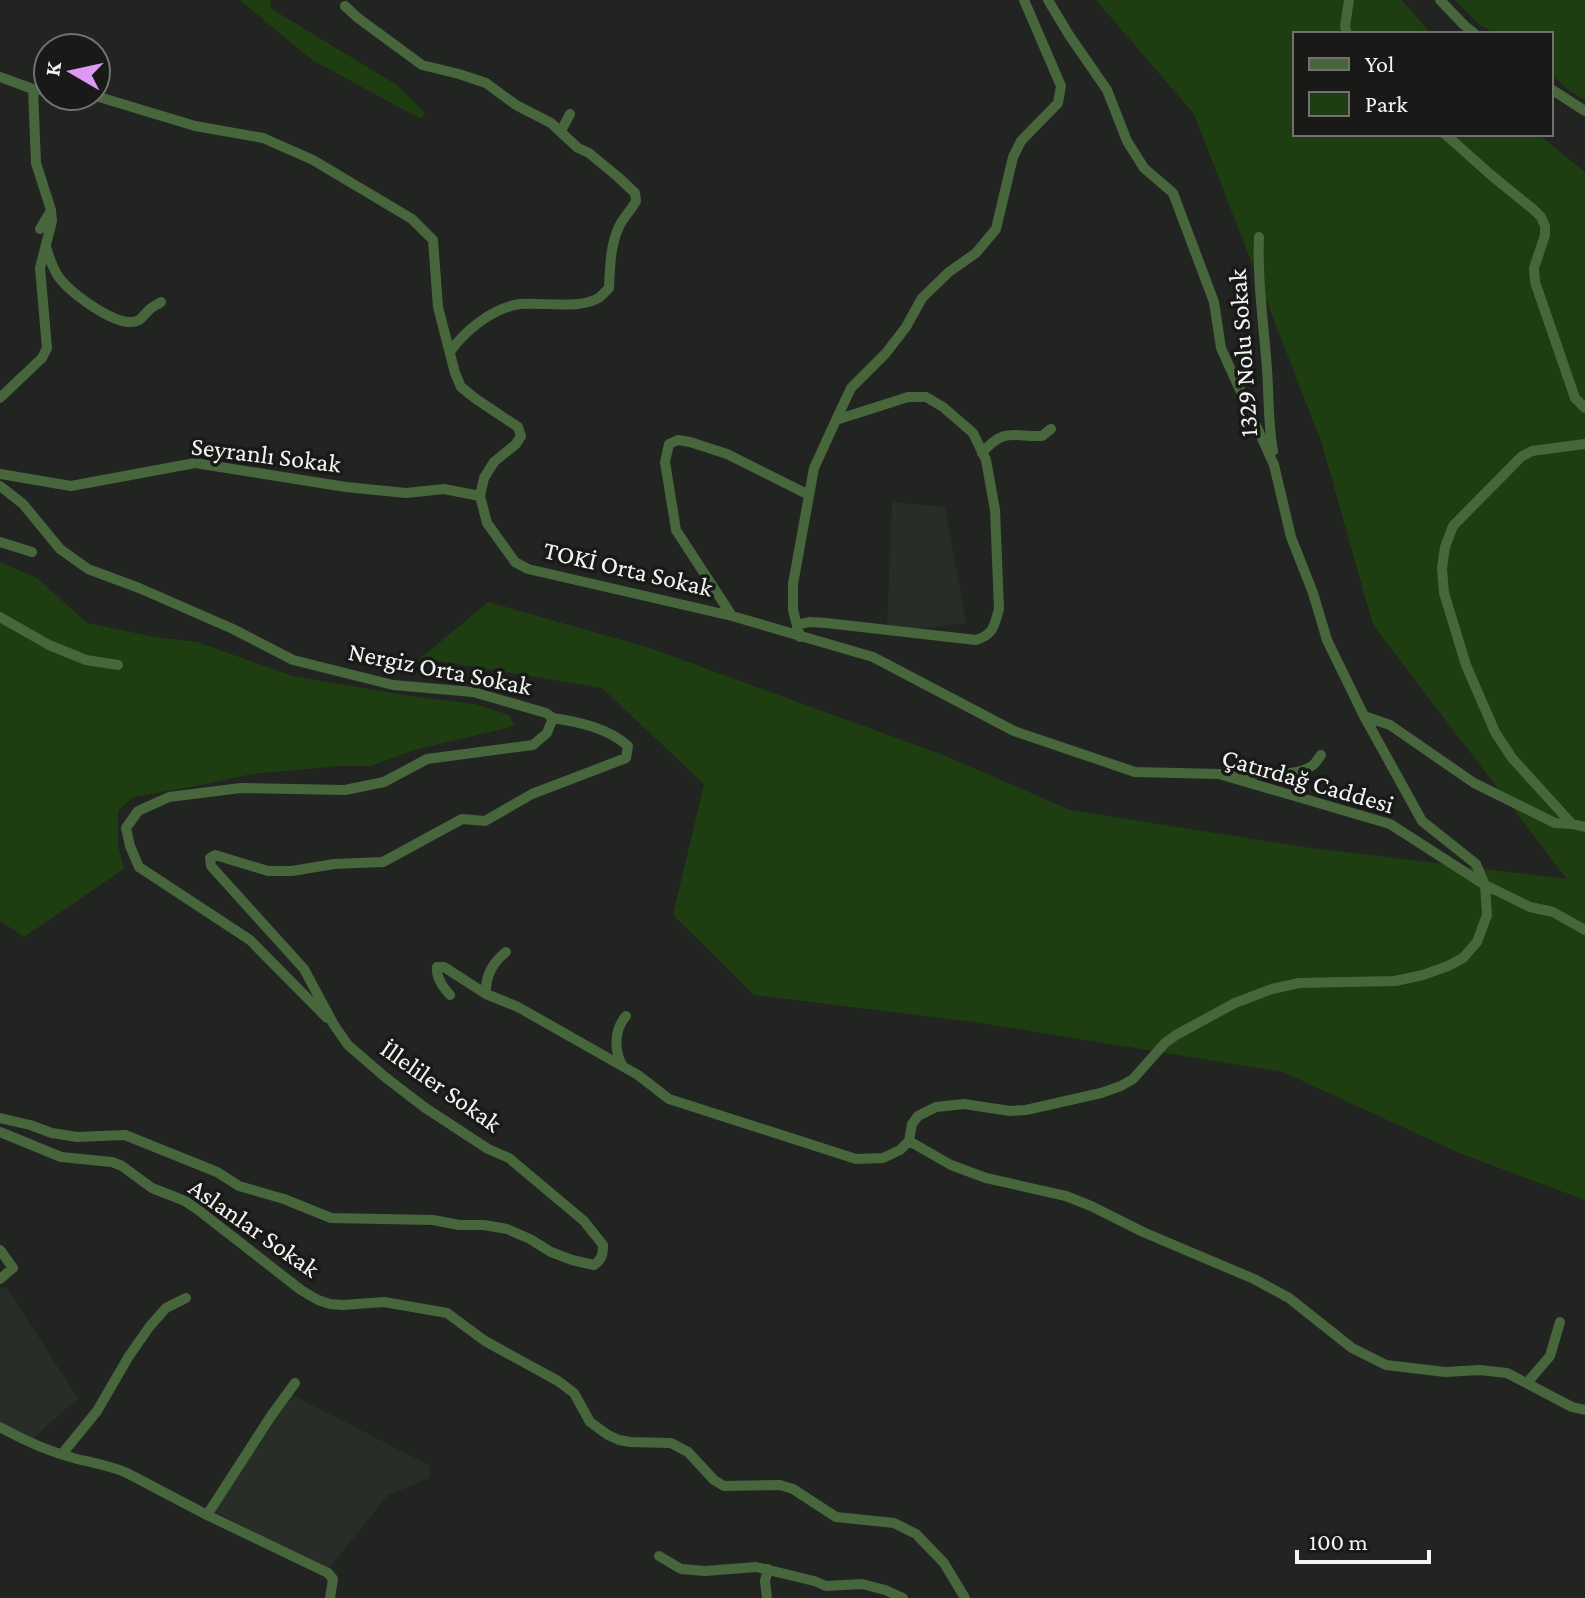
<svg xmlns="http://www.w3.org/2000/svg" width="1585" height="1598" viewBox="0 0 1585 1598" font-family="'Crimson Pro',serif">
  <style>
    .built { fill: #282e27 }
    .green { fill: #1e3d11 }
    .lines { fill: none; stroke-linecap: round; stroke-linejoin: round }
    .minor { stroke: #47663c; stroke-width: 10 }
    .labels { text-anchor: middle; dominant-baseline: central; stroke-width: 7; stroke-linejoin: round; paint-order: stroke }
    .street-label { font-size: 26px; fill: #f3f5f3; stroke: #191a18 }
  </style>
  <rect width="100%" height="100%" fill="#222422"/>
  <!-- built -->
  <path class="built" d="M892,502L945,507L966,623L887,632Z
    M6,1287L78,1398L31,1440L0,1427V1289Z
    M290,1394L429,1465V1478L388,1495L326,1572L213,1510Z"/>
  <!-- green -->
  <path class="green" d="M240,0H271L270,8L397,85L425,113L421,119L312,60Z
    M1096,0H1402L1431,34H1295V134H1538L1585,172V1200L1459,1153L1283,1072L974,1022L754,995L673,915L704,784L602,688L421,658L488,602L650,648L943,755L1070,810L1304,847L1567,879L1373,625L1322,444L1194,114Z
    M1455,0H1585V100L1568,90L1551,74V34H1496L1479,24Z
    M0,562L37,578L87,623L155,637L197,642L293,676L410,696L475,704L509,715L515,726L414,750L371,766H340L252,774L202,785L133,797L118,811V845L124,869L24,937L0,921Z"/>
  <g class="lines">
    <!-- minor -->
    <path class="minor" d="M1440,0L1464,25L1475,34
      M345,6L358,18L422,65L459,74L486,83L516,105L551,123L578,148L589,153L618,177L635,193L636,201C631,211 622,218 618,229C610,248 610,268 609,288C608,289 601,296 600,297C582,310 543,302 520,304C493,308 465,330 450,352
      M1347,34L1345,26L1349,0
      M0,77L33,89L48,91
      M1551,89L1585,111
      M88,96L99,97L195,126L263,138L313,160L412,219L433,240L438,307L455,373L461,387L476,399L518,427L521,436L516,444L494,462L484,478L480,496L487,523L515,562L528,569L732,616L873,657L1014,731L1135,772L1219,774L1390,824L1485,885L1530,907L1553,912L1585,930
      M561,131L570,114
      M1445,134L1491,175L1534,210L1541,217L1545,226V235L1534,268L1535,282L1575,398L1585,408
      M40,229L50,212
      M1259,237C1257,280 1264,327 1267,369C1269,397 1268,424 1273,451
      M46,247C49,257 52,267 58,276C69,292 110,322 130,322C142,322 143,315 150,309C153,306 157,305 161,302
      M0,398L42,358L47,348L40,268L52,221L51,210L36,163L33,89
      M982,453C1004,427 1013,437 1042,436L1051,429
      M0,474L71,486L195,463L346,487L406,493L444,489L480,496
      M0,486L23,504L60,549L88,569L139,588L233,629L293,660L393,685L473,692L546,713L553,718L547,733L533,745L427,759L384,782L345,790L241,788L169,797L138,811L126,828L130,846L139,867L250,940L327,1018
      M0,542L32,552
      M732,616L676,530L665,462L669,444L678,440L690,442L727,454L809,495
      M0,617L49,645L86,660L118,665
      M797,625L809,622L826,623L976,640C994,634 994,626 999,609L995,510L986,460L973,433L943,407L926,397H908L836,420
      M800,637L793,610V584L814,468L836,420L851,388L886,353L906,327L922,298L949,272L976,253L996,229L1013,157L1021,141L1058,103L1061,86L1024,0
      M1364,716L1390,725L1474,783L1555,823L1572,824L1585,827
      M1229,773C1250,773 1296,779 1313,765C1316,763 1319,757 1321,755
      M1572,824L1512,758L1495,732L1466,665L1444,593L1442,568L1445,547L1453,526L1521,457L1532,451L1585,444
      M486,994C485,976 492,963 506,952
      M450,995C443,987 436,978 437,967H444L486,994L518,1007L638,1075L669,1099L856,1159L883,1158L900,1150L909,1141
      M622,1065C614,1049 614,1030 626,1016
      M0,1118L30,1125L52,1133L77,1137L125,1135L217,1172L239,1186L284,1199L331,1218L433,1220L459,1225H484L507,1229L530,1239L551,1252L572,1260L594,1265C602,1259 603,1255 603,1245L584,1221L509,1158L488,1149L424,1107L385,1077L348,1045L334,1025L304,969L211,866L210,858L215,855L268,871H292L334,864L383,862L462,819L485,821L532,794L626,758L628,746C608,728 579,722 553,718
      M0,1132L61,1157L112,1162L122,1166L152,1188L185,1201L197,1209L301,1290L318,1300L330,1304L343,1305L384,1302L447,1313L485,1341L558,1381L574,1393L590,1422L608,1435L619,1440L630,1442L671,1443L688,1452L714,1480L724,1486L780,1485L793,1489L836,1517L894,1523L916,1534L944,1563L965,1598
      M909,1141L912,1124L918,1116L936,1107L964,1104L1010,1111L1026,1110L1101,1093L1121,1086L1133,1079L1165,1043L1176,1035L1235,1003L1272,989L1299,983L1395,981L1423,975L1448,966L1463,958L1477,942L1487,915L1485,885L1476,864L1422,821L1364,716L1327,640L1313,593L1291,537L1274,465L1221,348L1214,302L1173,193L1144,168L1127,141L1107,90L1069,35L1048,0
      M909,1141L951,1165L986,1178L1066,1196L1091,1206L1143,1232L1254,1279L1289,1298L1352,1348L1386,1365L1445,1372L1480,1370L1507,1373L1572,1407L1585,1410
      M0,1250L13,1268L0,1279
      M1527,1383L1550,1356L1560,1322
      M0,1427C25,1441 50,1452 77,1459C94,1463 111,1466 127,1473L207,1515L328,1573L333,1579L330,1598
      M62,1454L97,1411L129,1356L150,1326L166,1308L186,1298
      M207,1515L271,1416L295,1383
      M659,1556L681,1569L705,1571L756,1567L814,1581L826,1586L862,1584L885,1590L903,1598
      M767,1598L765,1581L768,1569"/>
  </g>
  <g class="labels">
    <!-- street labels -->
    <g class="street-label">
      <text transform="translate(1243 353) rotate(-94)">1329 Nolu Sokak</text>
      <text transform="translate(266 455) rotate(7)">Seyranlı Sokak</text>
      <text transform="translate(628 569) rotate(13)">TOKİ Orta Sokak</text>
      <text transform="translate(440 669) rotate(11)">Nergiz Orta Sokak</text>
      <text transform="translate(1308 781) rotate(16)">Çatırdağ Caddesi</text>
      <text transform="translate(441 1086) rotate(35)">İlleliler Sokak</text>
      <text transform="translate(254 1228) rotate(35)">Aslanlar Sokak</text>
    </g>
  </g>
  <!-- legend -->
  <rect x="1293" y="32" width="260" height="104" fill="#191a18" stroke="#707270" stroke-width="2"/>
  <rect x="1309" y="58" width="40" height="12" fill="#47663c" stroke="#707270" stroke-width="2"/>
  <text x="1365" y="72" font-size="24" fill="#f3f5f3">Yol</text>
  <rect x="1309" y="92" width="40" height="24" fill="#1e3d11" stroke="#707270" stroke-width="2"/>
  <text x="1365" y="112" font-size="24" fill="#f3f5f3">Park</text>
  <!-- north arrow -->
  <g transform="translate(72 72) rotate(279)"><circle r="38" fill="#191a18" stroke="#707270" stroke-width="2"/>
  <path d="M0-6L14 30L0 20L-14 30Z" fill="#dd99f3"/>
  <text y="-12" font-size="22" font-weight="bold" text-anchor="middle" fill="#f3f5f3">K</text>
  </g>
  <!-- scale -->
  <path d="M1297 1550v12h132v-12" fill="none" stroke="#f3f5f3" stroke-width="4"/>
  <text x="1309" y="1550" font-size="24" fill="#f3f5f3" stroke="#191a18" stroke-width="6" paint-order="stroke">100 m</text>
</svg>
